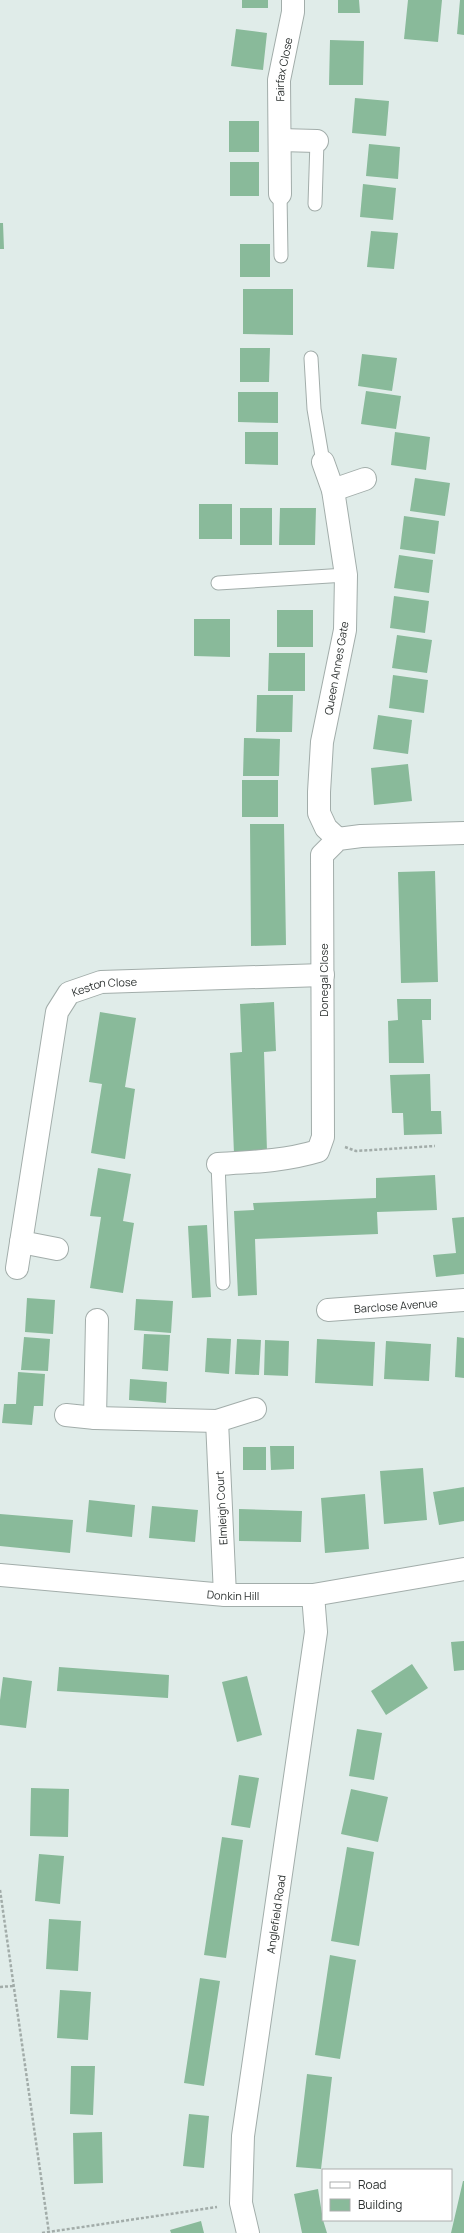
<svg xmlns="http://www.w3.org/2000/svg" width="464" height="2233" viewBox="0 0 464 2233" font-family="Manrope,sans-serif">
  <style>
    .building { fill: #89ba9a }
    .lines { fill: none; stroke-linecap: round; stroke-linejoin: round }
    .service-casing { stroke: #a2adaa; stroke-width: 15 }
    .minor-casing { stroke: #a2adaa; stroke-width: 24 }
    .path { stroke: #a2aca9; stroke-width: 2.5; stroke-dasharray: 3 2; stroke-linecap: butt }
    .service { stroke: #fff; stroke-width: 13 }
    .minor { stroke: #fff; stroke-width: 22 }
    .labels { text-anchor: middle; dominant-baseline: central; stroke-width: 3; stroke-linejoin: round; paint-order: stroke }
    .street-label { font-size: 11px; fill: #2e3332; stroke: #fff }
  </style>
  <rect width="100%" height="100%" fill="#e0ece9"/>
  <!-- building -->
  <path class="building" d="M242,0H268V8H242Z
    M338,0H359L360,13H338Z
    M408,0H442L438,42L404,39Z
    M460,0H464V35L457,34Z
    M236,29L267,33L263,70L231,66Z
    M330,40L364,41L363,85H329Z
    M355,98L389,101L386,136L352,133Z
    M229,121H259V152H229Z
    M369,144L400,147L398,179L366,176Z
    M230,162H259V196H230Z
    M363,184L396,188L393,220L360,217Z
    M0,223H3L4,249H0Z
    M371,231L398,233L394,269L367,267Z
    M240,244H270V277H240Z
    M243,289H293V335L243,334Z
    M240,348H270L269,382H240Z
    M362,354L397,358L392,391L358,386Z
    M366,391L401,396L396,429L361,424Z
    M238,392H278V423L238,422Z
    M245,432H278V465L245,464Z
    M395,432L430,437L426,470L391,465Z
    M415,478L450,483L445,516L410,511Z
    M199,504H232V539H199Z
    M240,508H272V545H240Z
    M280,508H316L315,545H279Z
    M404,516L439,521L435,554L400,549Z
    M399,555L433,560L429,593L394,588Z
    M394,596L429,601L425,633L390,628Z
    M277,610H313V647H277Z
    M194,619H230V657L194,656Z
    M397,635L432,640L427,673L392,668Z
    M269,653H305V691H268Z
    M393,675L428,680L424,713L389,708Z
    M257,695H293L292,732H256Z
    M378,715L412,720L408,754L373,749Z
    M244,738L280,739L279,776H243Z
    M408,764L412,801L374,805L371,768Z
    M242,780H278V817H242Z
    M250,824H284L286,945L251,946Z
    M435,871L438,982L401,983L398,872Z
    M397,999H431V1020H422L424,1063H389L388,1021L398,1020Z
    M274,1002L276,1051L264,1052L267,1152L234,1154L230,1053L242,1052L240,1004Z
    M100,1012L136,1018L125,1087L135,1089L125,1159L91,1153L102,1084L89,1082Z
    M430,1074L431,1111H441L442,1134L404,1135L403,1113H392L390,1075Z
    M98,1168L131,1174L123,1221L134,1223L123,1293L90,1288L101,1217L90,1216Z
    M435,1175L437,1210L377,1212L378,1234L255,1239L257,1295L238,1296L234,1211L254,1210L253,1203L376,1198V1178Z
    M464,1217V1274L436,1277L433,1255L456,1253L452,1218Z
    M207,1225L211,1297L192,1298L188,1226Z
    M27,1298L55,1300L53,1334L25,1332Z
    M136,1299L173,1301L171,1333L134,1330Z
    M144,1334L170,1335L168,1371L142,1369Z
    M24,1337L50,1339L48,1371L21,1370Z
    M457,1337L464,1338V1378L455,1377Z
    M207,1338L231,1339L229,1374L205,1372Z
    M237,1339L261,1340L259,1375L235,1374Z
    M317,1339L375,1342L373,1386L315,1383Z
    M265,1340L289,1341L288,1376L264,1375Z
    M386,1341L431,1344L429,1381L384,1379Z
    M18,1372L45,1374L43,1406H34L32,1425L2,1423L4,1404H16Z
    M130,1379L167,1382L166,1403L129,1400Z
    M270,1446H294V1469L271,1470Z
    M243,1447H266V1470H243Z
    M423,1468L427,1520L384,1524L380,1471Z
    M464,1487V1521L439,1525L433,1492Z
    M365,1494L369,1549L325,1553L321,1498Z
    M89,1500L135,1505L132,1537L86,1532Z
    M152,1506L198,1510L195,1542L149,1538Z
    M239,1509L302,1511L301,1542L239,1541Z
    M0,1514L73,1520L70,1553L0,1546Z
    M464,1641V1670L454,1671L451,1642Z
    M412,1664L428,1688L386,1715L371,1691Z
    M59,1667L169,1675L168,1698L57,1691Z
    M247,1676L262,1735L237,1742L222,1682Z
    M3,1677L32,1681L26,1728L0,1725V1700Z
    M357,1729L382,1733L374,1780L349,1776Z
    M239,1775L259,1778L250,1828L231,1825Z
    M31,1788L69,1789L68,1837L30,1836Z
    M351,1789L388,1797L378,1842L341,1834Z
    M222,1837L243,1840L226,1958L204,1955Z
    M347,1847L374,1852L359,1946L331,1941Z
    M39,1854L64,1856L60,1904L35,1901Z
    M49,1919L81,1921L78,1971L46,1969Z
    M330,1955L356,1960L340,2059L315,2055Z
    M200,1978L220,1981L204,2086L184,2083Z
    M60,1990L91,1992L88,2040L57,2038Z
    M71,2066H95L93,2115L70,2114Z
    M307,2074L332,2077L321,2169L296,2167Z
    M189,2114L209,2116L204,2168L183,2166Z
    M102,2132L103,2183L74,2184L73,2133Z
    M464,2181V2233H451L463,2181Z
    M318,2189L323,2220L327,2233H302L294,2194Z
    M201,2221L204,2233H171L170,2230Z"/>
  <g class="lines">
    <!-- service casing -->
    <g class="service-casing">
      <path id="service" d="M280,194L281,256
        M315,204L317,141
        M311,358L314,409L323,462
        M218,583L346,575
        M218,1164L223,1283"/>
    </g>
    <!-- minor casing -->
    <g class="minor-casing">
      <g id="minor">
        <path d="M280,140L317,141"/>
        <path id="s1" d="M280,194L279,80L293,12V0"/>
        <path d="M323,462L333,490L346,575L345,630L322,742L319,792V813L326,828L338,839"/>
        <path d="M333,490L365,479"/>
        <path d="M218,1164C252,1162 285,1161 318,1151L323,1137L322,855L338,839L361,836L464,833"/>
        <path d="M21,1242L57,1249"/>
        <path id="s2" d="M17,1268L57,1012L69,993L101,982L323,975"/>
        <path id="s3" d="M328,1310L464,1300"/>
        <path d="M66,1415L95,1418L217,1421"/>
        <path d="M95,1418L97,1320"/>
        <path id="s4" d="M0,1575L225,1595H313L464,1569"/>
        <path d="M225,1595L217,1421L255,1409"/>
        <path id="s5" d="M248,2233L241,2203L243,2136L316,1632L313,1595"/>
      </g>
    </g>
    <!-- path -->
    <path class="path" d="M345,1147L356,1151L435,1146
      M0,1890L49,2233
      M0,1987L13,1986
      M42,2233L217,2207"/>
    <!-- service -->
    <use href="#service" class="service"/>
    <!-- minor -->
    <use href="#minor" class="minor"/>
  </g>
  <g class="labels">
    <!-- street labels -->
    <g class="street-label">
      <text stroke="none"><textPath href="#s1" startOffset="125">Fairfax Close</textPath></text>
      <text transform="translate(336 668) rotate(-80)">Queen Annes Gate</text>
      <text transform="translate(323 980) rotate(-90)">Donegal Close</text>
      <text stroke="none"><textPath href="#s2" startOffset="318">Keston Close</textPath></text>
      <text stroke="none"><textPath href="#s3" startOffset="68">Barclose Avenue</textPath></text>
      <text transform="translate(221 1508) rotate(-93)">Elmleigh Court</text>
      <text stroke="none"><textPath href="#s4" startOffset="234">Donkin Hill</textPath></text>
      <text stroke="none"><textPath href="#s5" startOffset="322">Anglefield Road</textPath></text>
    </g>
  </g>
  <!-- legend -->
  <rect x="322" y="2169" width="130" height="52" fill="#ffffff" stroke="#abadad"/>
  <rect x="330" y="2182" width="20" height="6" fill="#ffffff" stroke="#abadad"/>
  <text x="358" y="2189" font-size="12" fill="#2e3332">Road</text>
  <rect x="330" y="2199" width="20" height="12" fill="#89ba9a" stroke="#abadad"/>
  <text x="358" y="2209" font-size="12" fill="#2e3332">Building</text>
</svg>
